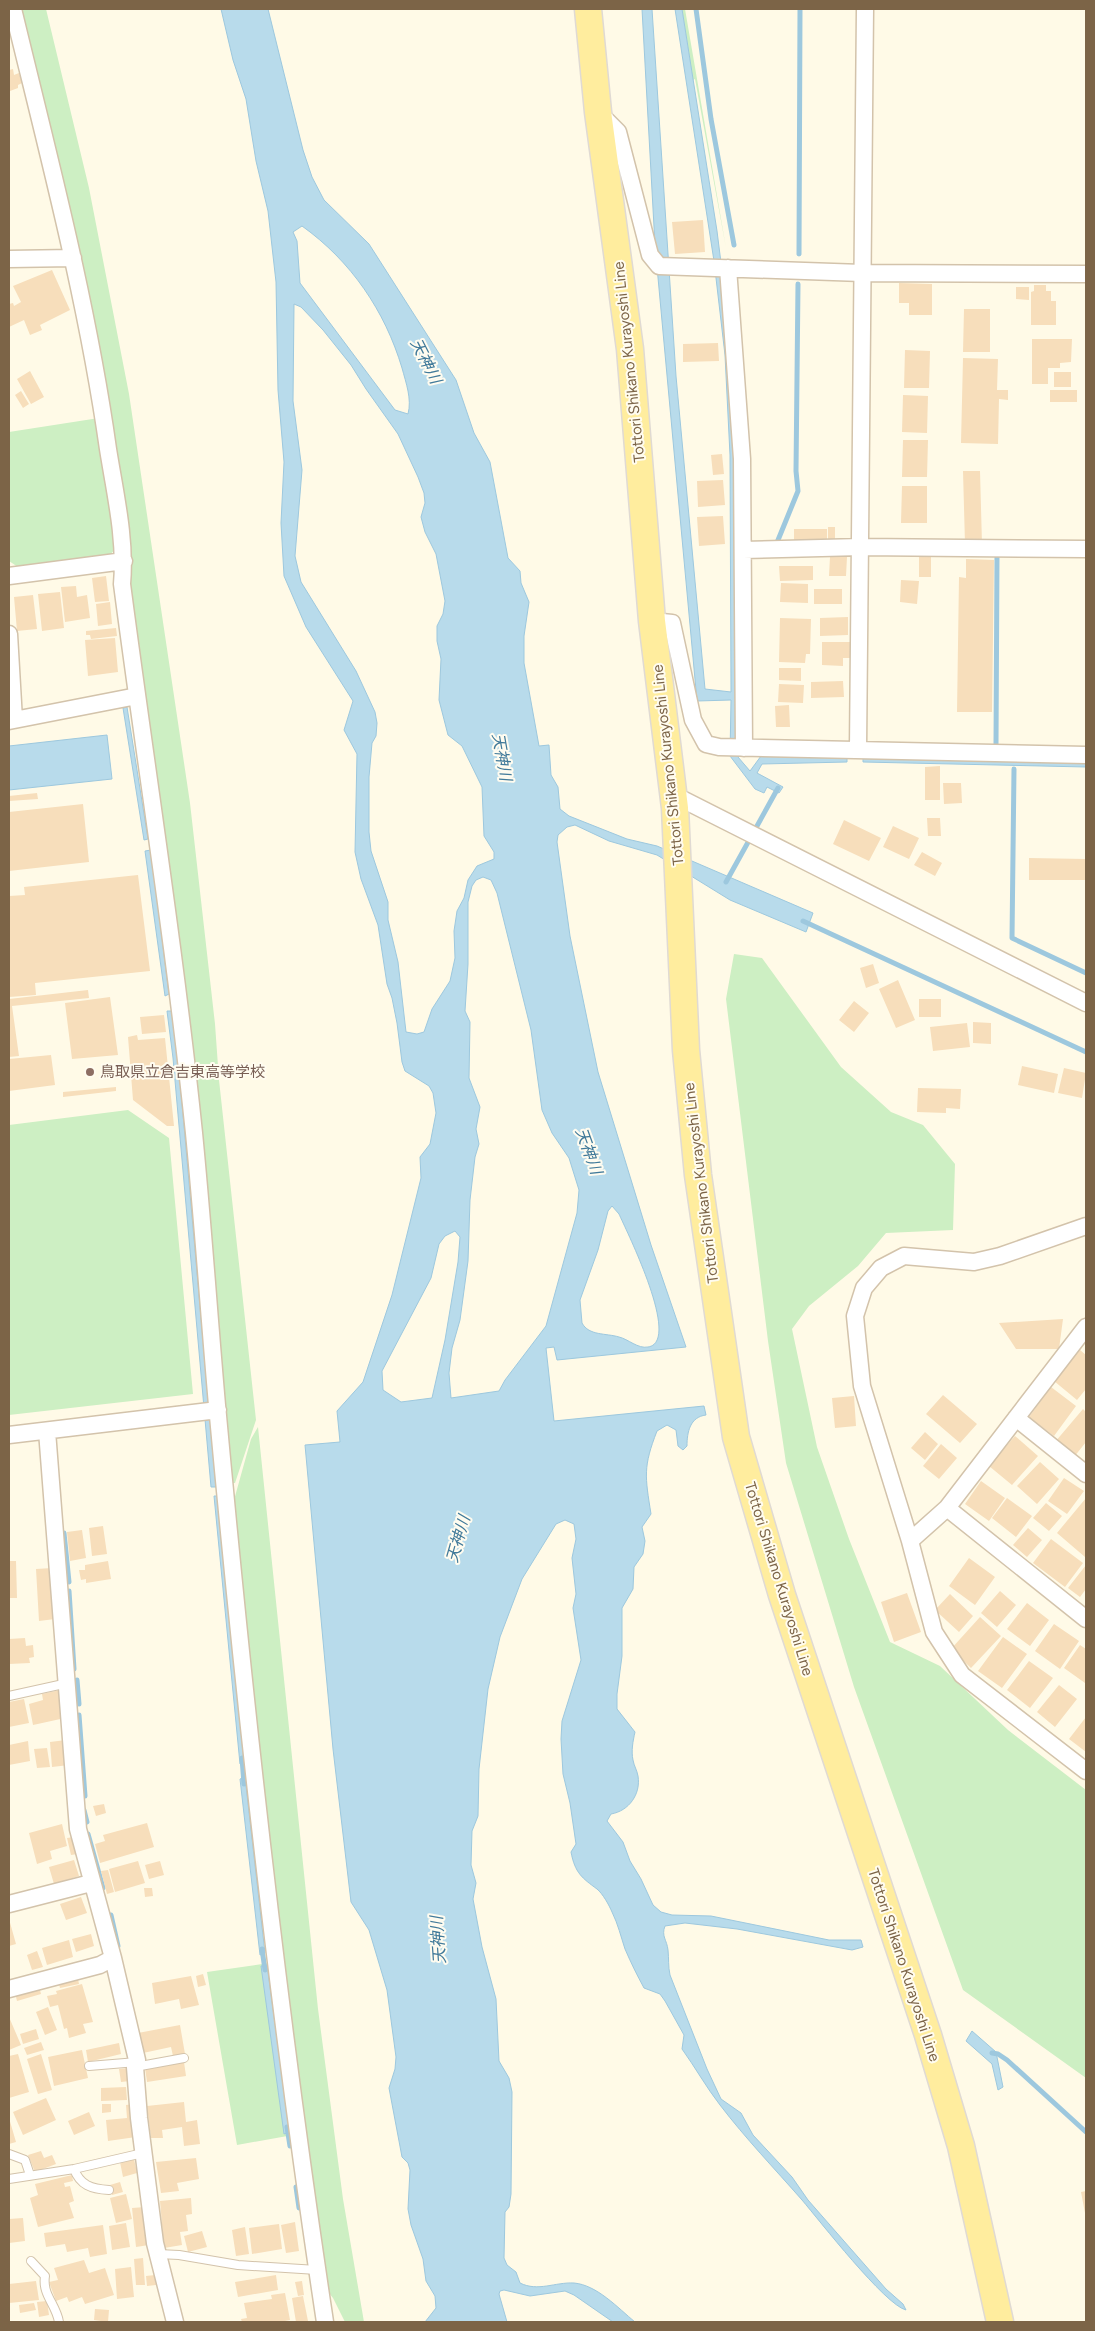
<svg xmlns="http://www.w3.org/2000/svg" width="1095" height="2331" viewBox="0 0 1095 2331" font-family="Figtree,'Noto Sans JP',sans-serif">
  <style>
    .green { fill: #cdefc3 }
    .water { fill: #b8dbeb; stroke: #9dc8de; fill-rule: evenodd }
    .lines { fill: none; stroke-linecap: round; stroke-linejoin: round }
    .stream { stroke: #9dc8de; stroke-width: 5 }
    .building { fill: #f7debb }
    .lane-casing { stroke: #d3c3ab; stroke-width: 10 }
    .street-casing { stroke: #d3c3ab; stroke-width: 19 }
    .primary-casing { stroke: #e0dad3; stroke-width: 29 }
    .lane { stroke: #fff; stroke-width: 8 }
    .street { stroke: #fff; stroke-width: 16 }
    .primary { stroke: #ffed9e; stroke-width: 26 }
    .education-dot { fill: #8d6e63; stroke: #fffcf0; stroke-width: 2 }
    .labels { text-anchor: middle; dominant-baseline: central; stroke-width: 4; stroke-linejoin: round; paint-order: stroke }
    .street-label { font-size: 15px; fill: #7c6447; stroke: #fffcf0 }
    .education-label { font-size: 15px; fill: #785e54; stroke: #fffcf0; text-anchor: start }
    .water-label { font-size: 16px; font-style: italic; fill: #417a9a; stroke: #fffcf0 }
  </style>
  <rect width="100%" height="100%" fill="#fffae7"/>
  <!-- green -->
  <path class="green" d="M19,9H46L89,188L129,394L190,803L215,1024L219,1080L256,1420L235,1483H233L202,1153L131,599Z
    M682,9H685L726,248L695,79L693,80Z
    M99,418L117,547L109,556L18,567L9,561V432Z
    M734,954L762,958L841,1067L891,1112L923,1125L955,1164L953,1230L886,1233L858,1266L809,1306L792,1329L817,1447L849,1539L890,1642L940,1666L1008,1730L1086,1790V2078L963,1990L854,1687L786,1463L768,1341L726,999Z
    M128,1110L169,1138L193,1394L9,1415V1125Z
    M258,1427L318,2009L343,2199L364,2322H345L333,2298L325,2288L309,2176L262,1782L234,1500L251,1439Z
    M269,1963L293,2135L237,2145L207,1972Z"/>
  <!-- water -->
  <path class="water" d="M221,9H268L303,150L312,177L324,200L369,244L456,380L474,433L490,462L508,558L520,571L521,583L529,602L524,636V663L539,746L549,745L551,775L558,787L560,809L569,816L627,839L657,846L813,913L806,932L730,900L657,855L609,841L575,825L567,827L558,835L557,842L570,936L598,1072L651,1245L686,1347L557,1360L554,1347L546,1348L554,1421L704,1406L706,1415C690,1417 687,1432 687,1446L683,1450L678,1446L676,1430L667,1425L657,1431C643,1467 645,1476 651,1514L642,1527L645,1541L643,1554L634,1567L633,1589L622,1608V1656L617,1694V1709L635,1732C633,1741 631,1751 633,1760C634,1766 637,1770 638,1776C641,1794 629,1811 611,1814L607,1821L623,1842L630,1861L641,1879L653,1905L661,1912L672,1915L711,1916L829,1940H861L863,1947L852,1950L737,1929L685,1923L665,1926C661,1936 667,1940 668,1950C669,1959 668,1966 670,1975L707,2069L721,2099L741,2113L753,2135L792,2177L808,2200L886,2289L903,2304L906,2310C885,2305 819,2220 802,2200C774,2168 746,2139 720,2105C706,2087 695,2067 682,2049L684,2035L665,2001L660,1994L644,1988C637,1975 631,1963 625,1949C621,1937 618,1924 612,1912C609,1905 603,1894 597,1889C582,1878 575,1873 571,1852L576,1844L570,1803L563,1774L561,1739L562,1721L581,1660L573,1608L576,1594L572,1558L576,1539L574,1524L565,1520L556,1524L522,1579L500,1637L488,1689L479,1769L478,1816L472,1831L471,1865L476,1883L473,1899L482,1947L496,1999L499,2061L509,2078L512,2092L511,2194L509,2207L505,2212L504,2258L507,2265L516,2272L520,2283C538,2292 555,2282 574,2283C597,2285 618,2308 635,2322H613L574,2295L565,2291L530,2296L504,2290L500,2291L499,2294L507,2322H425L436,2308L435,2296L426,2281L423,2259L411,2225L408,2209L410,2170L408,2163L402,2157L389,2088L395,2069L396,2057L387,1990L369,1930L351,1902L333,1749L305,1445L340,1442L337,1411L363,1382L392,1295L421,1178L420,1157L430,1144L436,1113L433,1093L429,1086L405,1071L402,1062L397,1023L392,998L387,984L378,925L361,879L355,852L357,754L344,730L353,701L306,627L284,576L281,523L284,462L278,390L276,282L268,211L256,161L246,99L233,60ZM302,226C351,261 385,311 402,368C406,383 412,399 408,414L395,410L300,283L297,241L293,232ZM294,304L301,307L323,330L351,365L366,389L398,434L418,477L424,493L425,503L421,517L425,532L436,554L445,601L443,614L437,626V641L441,659L439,700L448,735L462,746L482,787L484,836L494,852V859L477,866L468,880L464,898L457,911L454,931L455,958L450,981L432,1009L424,1032L417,1034L406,1032L398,962L388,920V902L371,851L369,832V777L372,743L376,736L377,723L375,712L356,671L301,582L295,556L302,470L293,401ZM483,877L491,880L497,893L531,1030L542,1110L552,1133L569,1158L579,1190L577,1213L546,1326L505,1380L499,1391L451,1398L449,1373L452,1348L460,1320L468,1261L470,1200L475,1157L479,1144L476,1129L480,1107L469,1078L470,1022L465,1011L468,964V902L472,886L476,880ZM612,1206L619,1214C627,1232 682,1342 648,1347C638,1349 628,1339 619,1337C606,1333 589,1336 582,1323L580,1300L598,1250L608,1211ZM455,1231L460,1237L458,1262L445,1340L432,1398L401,1402L383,1390L382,1371L431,1278L439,1244L445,1236Z
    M642,9H652L676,376L705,689L731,692L730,455L725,355L714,261L675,9H682L717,231L732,350L738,757L750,771L761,756L847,757V762L762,764L757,773L783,787L779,793L767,787L764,793L755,789L730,756L731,700L697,701L655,245Z
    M127,707L148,839L144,840L123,708Z
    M107,735L112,779L9,790V746Z
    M863,757L1086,762V767L863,762Z
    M151,850L169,994L165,996L145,851Z
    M167,1011H172L178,1058L216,1487H211L173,1058Z
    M214,1496H219L244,1763L240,1764Z
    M245,1777L265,1953L260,1955L240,1779Z
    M267,1965L290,2132L284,2134L261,1966Z
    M972,2031L996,2052L1003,2087L998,2090L992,2064L966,2041Z"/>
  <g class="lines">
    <!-- stream -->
    <path class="stream" d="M696,9L711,119L734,245
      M799,254L800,9
      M776,545L798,491L796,471L798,284
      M996,744L997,555
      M1014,769L1012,938L1086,973
      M726,882L778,788
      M803,921L1086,1052
      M64,1533L69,1582
      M69,1591L74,1669
      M77,1680L79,1704
      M79,1715L85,1796
      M242,1758L244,1784
      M84,1810L87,1822
      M88,1834L103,1888
      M111,1915L118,1946
      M262,1949L265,1970
      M992,2053L998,2054L1007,2060L1086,2132
      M287,2127L290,2146
      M296,2187L299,2208"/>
  </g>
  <!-- building -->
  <path class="building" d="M13,69L14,75L19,73L22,83L18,85V88L10,91L9,70Z
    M703,220L705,252L675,254L672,222Z
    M52,270L70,310L40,325L42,330L30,335L24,320L9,327V304L13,303L14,306L21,302L13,286Z
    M899,283L932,284V315H909V303H899Z
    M1034,285H1046V291H1051V301H1056V325H1031V292L1034,291Z
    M1016,287H1029V300L1016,299Z
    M964,309H990V352H963Z
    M1032,339H1072L1071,362L1060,363V368H1048V384H1032Z
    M718,343L719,361L683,362V344Z
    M905,350L930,351L929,388H904Z
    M963,358L998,359L997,390H1008V400L999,399L998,444L961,443Z
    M30,371L44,397L31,404L17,379Z
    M1054,372H1071V387H1054Z
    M1050,390H1077V402H1050Z
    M21,391L29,404L23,408L15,395Z
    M903,395L928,396L927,433L902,432Z
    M903,440H928L927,477H902Z
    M722,454L724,474L713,475L711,455Z
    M963,471H980L982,544H965Z
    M723,480L725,505L698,507L697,481Z
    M902,486H927V523H901Z
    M723,516L725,544L699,546L697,517Z
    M828,527H835V543H828Z
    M794,529H827V545H794Z
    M830,557H847L846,576H829Z
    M919,557H931V577H919Z
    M966,559L994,560L992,712H957L959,577L966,578Z
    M779,566H813V580L780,581Z
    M106,576L109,601L95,602L92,578Z
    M901,580L919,581L917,604L900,602Z
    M781,583L808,584V603L780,602Z
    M76,586L77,597L87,595L90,618L65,622L61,587Z
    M814,589H842V604H814Z
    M60,592L64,628L42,631L38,594Z
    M33,595L37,629L17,631L14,597Z
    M110,602L112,624L98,626L96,604Z
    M848,617V635L820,636V618Z
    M780,618L811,619L810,654H806L805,663L779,662Z
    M116,628L117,636L91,639L90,635H86V631Z
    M115,638L118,672L88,676L85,640Z
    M822,642H850V658H843V666L822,665Z
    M779,668H801V681L779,680Z
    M843,681L844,697L811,698V682Z
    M779,684L804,685L803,703L778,702Z
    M789,705L790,727H776L775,706Z
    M940,766V800H925V767Z
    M943,783H961L962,803L944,804Z
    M37,793L38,799L9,801V796Z
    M83,804L89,862L9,871V812Z
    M927,818H940L941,836H928Z
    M844,820L881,838L869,861L833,844Z
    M893,826L919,838L909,859L883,847Z
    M922,852L942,863L935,876L914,865Z
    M1029,858L1086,859V880H1029Z
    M138,875L150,971L35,983L36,995L9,997V896L25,895L24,887Z
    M873,964L879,983L866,988L860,968Z
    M898,980L915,1020L896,1028L879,989Z
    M88,990L89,998L12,1006L19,1056L9,1057V999Z
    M110,997L118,1055L72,1059L65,1003Z
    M919,999H941V1017H919Z
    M854,1001L869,1013L854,1032L839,1020Z
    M164,1015L166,1032L142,1034L140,1017Z
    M973,1022L991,1023V1044L973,1043Z
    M967,1023L970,1047L933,1051L930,1027Z
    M137,1035L138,1040L165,1038L174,1126H167L133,1100L128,1037Z
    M51,1055L55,1085L9,1091V1059Z
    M1022,1066L1058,1074L1054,1093L1018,1085Z
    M1064,1068L1086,1073L1082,1098L1058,1093Z
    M116,1087V1091L63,1097V1092Z
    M918,1088L961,1089L960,1109L946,1108V1113L917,1112Z
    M1063,1319L1059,1349H1016L999,1323Z
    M1080,1350L1086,1355V1389L1077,1400L1054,1381Z
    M1051,1387L1076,1406L1054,1436L1029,1417Z
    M943,1395L977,1424L960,1443L926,1414Z
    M854,1396L856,1426L835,1428L832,1398Z
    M1083,1409L1086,1412V1442L1074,1457L1055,1442Z
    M925,1432L938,1444L925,1460L911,1448Z
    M1015,1436L1038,1456L1012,1485L989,1466Z
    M941,1444L957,1458L939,1479L923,1466Z
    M1040,1462L1059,1479L1037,1504L1017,1486Z
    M1064,1478L1084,1491L1067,1514L1048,1501Z
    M981,1481L1005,1498L989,1521L965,1504Z
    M1007,1498L1032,1516L1016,1537L992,1518Z
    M1086,1498V1556L1085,1557L1057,1533Z
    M1046,1503L1062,1516L1049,1531L1033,1518Z
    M103,1526L107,1554L92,1556L89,1528Z
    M1028,1528L1042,1540L1027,1557L1013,1545Z
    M82,1530L86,1558L70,1561L67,1532Z
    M1051,1539L1083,1563L1065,1587L1033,1563Z
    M969,1558L995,1577L975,1605L949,1586Z
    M9,1561H16L17,1598H9Z
    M108,1561L111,1579L86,1583V1579L81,1580L79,1570H85V1565Z
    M1086,1565V1589L1080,1597L1068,1588Z
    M52,1568L55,1619L39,1621L36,1569Z
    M1000,1591L1016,1605L997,1627L981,1613Z
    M907,1593L921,1632L894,1642L881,1602Z
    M950,1594L973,1616L959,1632L935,1610Z
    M1027,1603L1049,1620L1030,1646L1007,1629Z
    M980,1617L1001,1636L971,1668L951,1649Z
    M1054,1624L1079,1641L1060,1669L1035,1651Z
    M1003,1637L1027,1654L1002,1688L978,1671Z
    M25,1638L26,1646L33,1645L34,1657L29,1658L30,1663L9,1664V1639Z
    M1080,1645L1086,1649L1085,1683L1064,1668Z
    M1029,1661L1053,1678L1030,1708L1007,1690Z
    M1059,1685L1077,1699L1055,1727L1037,1712Z
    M60,1690L65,1718L33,1725L29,1704L43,1700L42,1694Z
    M24,1699L29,1723L9,1727V1702Z
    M1086,1717V1752L1069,1739Z
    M66,1740L69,1765L52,1767L50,1742Z
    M28,1741L30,1761L9,1765V1745Z
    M47,1748L50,1767L37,1768L34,1749Z
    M104,1804L106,1813L96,1816L93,1806Z
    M147,1823L154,1847L100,1863L95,1844L105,1841L103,1835Z
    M62,1824L67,1846L50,1851L52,1859L37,1864L29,1833Z
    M74,1837L78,1854L71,1855L67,1838Z
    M74,1860L79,1876L54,1884L49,1867Z
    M138,1861L145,1883L115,1892L109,1869Z
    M160,1861L164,1875L149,1879L145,1865Z
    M108,1870L114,1892L107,1894L101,1871Z
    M144,1888H152L153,1896L145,1897Z
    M81,1897L87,1913L66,1920L60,1904Z
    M9,1919L16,1944L9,1946Z
    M91,1934L94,1946L76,1952L72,1939Z
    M69,1940L73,1957L47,1965L42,1948Z
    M37,1951L43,1967L32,1970L27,1955Z
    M203,1974L206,1985L198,1987L196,1976Z
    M191,1976L199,2005L181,2009L179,1999L155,2004L152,1983Z
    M78,1979L79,1984L60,1988L59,1984Z
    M82,1984L93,2022L83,2024L86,2033L69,2038L67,2028L64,2029L58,2005L50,2007L47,1996L57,1994L56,1991Z
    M39,1986L41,1994L17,2001L15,1993Z
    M48,2007L57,2030L45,2035L36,2012Z
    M9,2017L21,2045L9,2050Z
    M180,2025L185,2054L173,2056L171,2047L143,2053L138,2033Z
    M36,2029L39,2039L23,2044L20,2034Z
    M41,2042L44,2050L27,2055L24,2048Z
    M119,2043L121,2054L88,2062L86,2050Z
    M82,2050L88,2078L54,2086L48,2057Z
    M18,2054L29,2092L9,2098V2056Z
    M41,2054L52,2090L38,2094L27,2059Z
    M184,2062L186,2076L147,2082L145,2068Z
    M128,2068L130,2081L121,2082L119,2069Z
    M126,2087L127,2100L101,2101V2088Z
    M46,2098L56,2120L23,2135L13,2112Z
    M184,2102L186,2122L197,2120L200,2144L184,2146L182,2127L162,2130L163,2138H151L147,2106Z
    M102,2104H111V2112L102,2113Z
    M134,2104L136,2137L108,2141L106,2120L127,2118L126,2105Z
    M89,2112L95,2126L74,2135L68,2121Z
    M9,2118L16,2142L9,2144Z
    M41,2151L44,2158L52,2155L56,2164L35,2172L28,2155Z
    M196,2158L199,2179L177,2183L179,2191L161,2193L156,2162Z
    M134,2159L137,2173L123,2177L120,2162Z
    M72,2175L73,2181L64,2183L65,2187L70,2186L74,2201L69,2203L74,2218L38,2227L30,2198L38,2195L35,2184Z
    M120,2182L123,2192L112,2195L110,2185Z
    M1086,2191V2213H1085L1081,2192Z
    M126,2194L132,2219L116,2223L110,2198Z
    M191,2198L192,2214L186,2215L188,2231L180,2232L182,2245L164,2248L160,2201Z
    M145,2207L149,2245L136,2247L132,2208Z
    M23,2218L25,2241L9,2243V2219Z
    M295,2222L299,2251L286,2253L281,2225Z
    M126,2223L130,2247L112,2250L109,2226Z
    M279,2224L282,2249L252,2254L249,2228Z
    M103,2225L107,2254L90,2257L88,2248L67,2252L65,2244L46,2247L44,2233Z
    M245,2227L249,2254L236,2256L232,2230Z
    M202,2231L207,2247L188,2252L184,2236Z
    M143,2258L145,2285H136L134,2259Z
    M84,2260L89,2273L105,2268L114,2295L85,2304L82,2297L69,2302L67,2297L56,2301L49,2282L58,2280L54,2268Z
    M131,2267L134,2297L117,2299L115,2269Z
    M155,2275L156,2285L147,2286L146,2276Z
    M276,2275L278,2290L238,2297L235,2282Z
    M36,2281L39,2300L9,2303V2284Z
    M302,2281L304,2295L298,2296L295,2282Z
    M285,2293L290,2320L280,2322H242L241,2319L247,2318L244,2303L272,2299L271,2295Z
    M303,2296L308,2321L296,2322L292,2298Z
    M47,2301L49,2315L39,2317L37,2302Z
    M34,2303L36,2310L20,2313L19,2305Z
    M95,2309L109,2310L108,2322L94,2320Z"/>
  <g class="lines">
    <!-- lane casing -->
    <g class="lane-casing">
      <path id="lane" d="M9,1696L68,1683
        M89,2066L137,2062
        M135,2067L184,2058
        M9,2154L25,2160L30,2175
        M74,2169C80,2185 91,2189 109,2190
        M9,2179L74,2169L143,2153
        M158,2254L179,2255L238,2265L317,2270
        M31,2261L45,2276C42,2295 56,2304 59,2322"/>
    </g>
    <!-- street casing -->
    <g class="street-casing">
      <path id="street" d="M13,9C48,154 87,300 108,449C115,493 126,539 122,584C146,767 175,949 194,1133C203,1224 209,1314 217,1405C245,1712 279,2018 325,2322
        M598,112L618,132L650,255L659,266L862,273L1086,274
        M9,259L73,258
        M728,268L742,459L744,748
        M743,550L861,547L1086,549
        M9,576L124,561
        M652,621L672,623L693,720L706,744L719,747L1086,755
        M9,634L14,720
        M9,721L137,696
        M858,750L865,9
        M674,795L1086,1003
        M1086,1226L1000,1256L974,1262L904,1256L881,1268L864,1288L855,1316L862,1386L910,1541L934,1632L962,1675L1086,1771
        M1016,1418L1086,1474
        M47,1431L78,1829L113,1958L137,2060L135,2067L139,2118L155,2243L175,2322
        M9,1435L218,1410
        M947,1508L1086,1619
        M910,1541L947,1508L1086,1327
        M9,1904L91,1883
        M9,1989L100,1965L113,1958"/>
    </g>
    <!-- primary casing -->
    <g class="primary-casing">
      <path id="primary" d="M588,9L598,112L630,349L652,621L675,808L686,1050L698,1175L736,1437L782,1595L928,2035L961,2146L1000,2322"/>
    </g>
    <!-- lane -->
    <use href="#lane" class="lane"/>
    <!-- street -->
    <use href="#street" class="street"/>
    <!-- primary -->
    <use href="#primary" class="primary"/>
  </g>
  <!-- markers -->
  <circle class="education-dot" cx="90" cy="1072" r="5"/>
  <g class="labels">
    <!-- street labels -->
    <g class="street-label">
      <text transform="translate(629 362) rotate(-96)">Tottori Shikano Kurayoshi Line</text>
      <text transform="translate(668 765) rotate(-96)">Tottori Shikano Kurayoshi Line</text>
      <text transform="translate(701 1183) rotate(-97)">Tottori Shikano Kurayoshi Line</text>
      <text transform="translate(779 1579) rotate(73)">Tottori Shikano Kurayoshi Line</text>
      <text transform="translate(904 1965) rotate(72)">Tottori Shikano Kurayoshi Line</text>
    </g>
    <!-- education labels -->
    <g class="education-label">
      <text x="100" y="1072">鳥取県立倉吉東高等学校</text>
    </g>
    <!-- water labels -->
    <g class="water-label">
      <text transform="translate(426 361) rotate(63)">天神川</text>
      <text transform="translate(502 757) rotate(80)">天神川</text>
      <text transform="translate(589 1151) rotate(70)">天神川</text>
      <text transform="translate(458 1539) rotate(-74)">天神川</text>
      <text transform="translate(438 1940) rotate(-94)">天神川</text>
    </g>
  </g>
  <!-- border -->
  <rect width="1095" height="2331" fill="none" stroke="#7c6447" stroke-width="20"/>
</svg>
